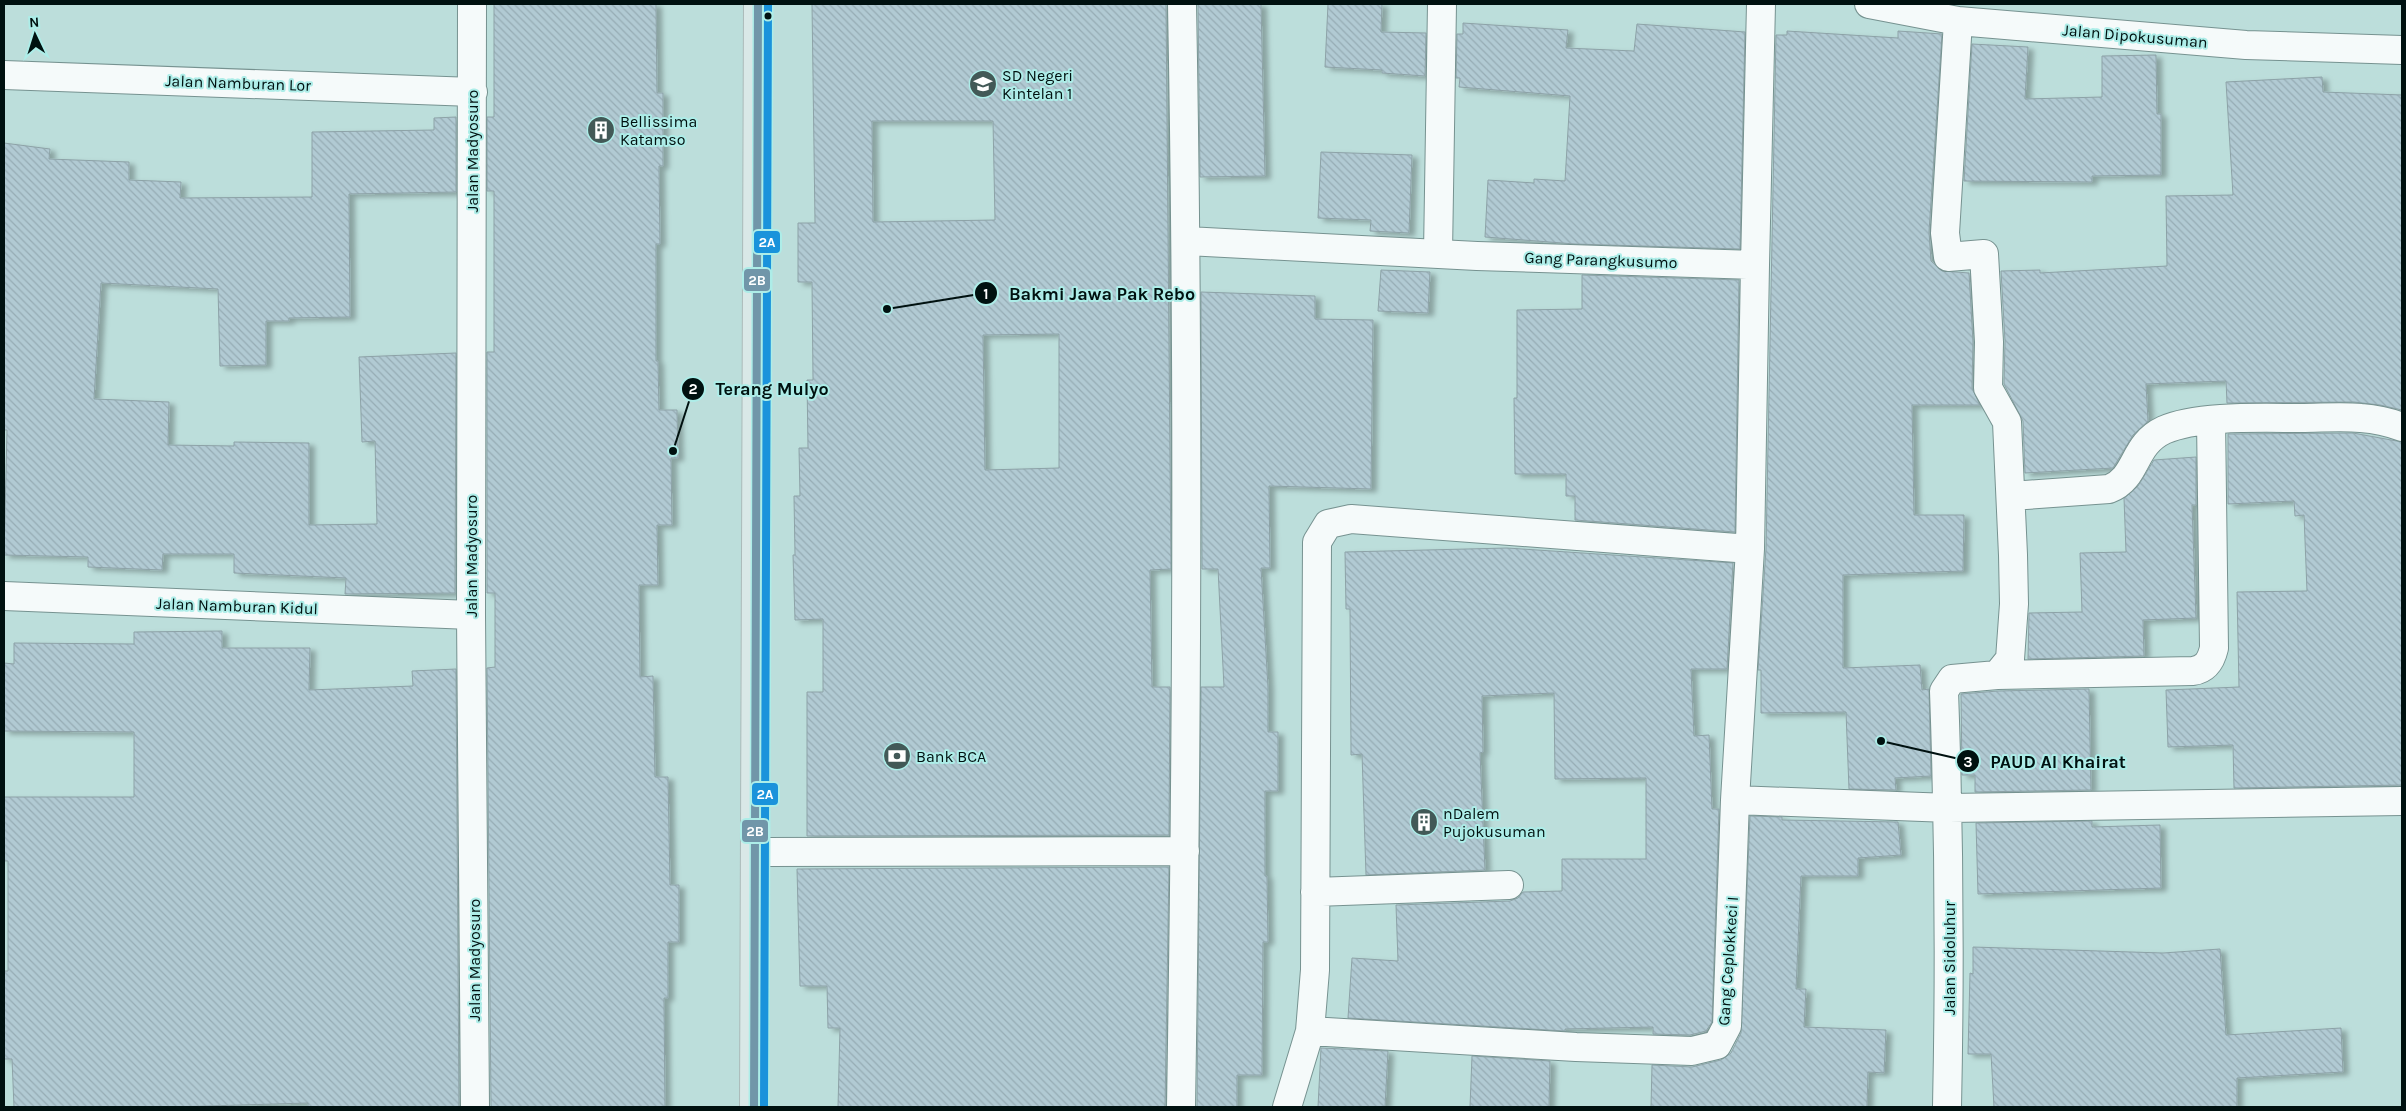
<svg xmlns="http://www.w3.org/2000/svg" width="2406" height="1111" viewBox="0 0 2406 1111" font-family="Karla,sans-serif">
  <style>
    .building { fill: url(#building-back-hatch); stroke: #8da2a7; fill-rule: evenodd; filter: url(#shadow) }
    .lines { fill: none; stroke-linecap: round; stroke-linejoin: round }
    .minor-casing { stroke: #769290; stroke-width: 30 }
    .primary-casing { stroke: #abbab9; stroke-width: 30 }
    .minor { stroke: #f5fafa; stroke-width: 28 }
    .primary { stroke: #d9e8e7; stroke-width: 28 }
    .bus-1-casing { stroke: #adede8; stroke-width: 11 }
    .bus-2-casing { stroke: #adede8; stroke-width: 11 }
    .bus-1 { stroke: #7196a9; stroke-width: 8 }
    .bus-2 { stroke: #1a93db; stroke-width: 8 }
    .bus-dot { fill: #001110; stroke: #adede8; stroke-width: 2 }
    .labels { text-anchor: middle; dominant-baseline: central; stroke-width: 4; stroke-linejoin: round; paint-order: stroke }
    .street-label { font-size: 16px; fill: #001110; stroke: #adede8 }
    .poi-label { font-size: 16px; fill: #001110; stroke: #adede8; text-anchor: start }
    .leader { fill: none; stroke: #001110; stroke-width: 2 }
    .callout-dot { fill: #001110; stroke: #adede8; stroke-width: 2 }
    .mark-label { font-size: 15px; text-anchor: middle; font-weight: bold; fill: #fff }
    .callout-label { font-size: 18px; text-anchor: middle; font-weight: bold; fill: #001110; stroke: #adede8; stroke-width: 4; stroke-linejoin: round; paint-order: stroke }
    .line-badge { stroke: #adede8; stroke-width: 2 }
    .badge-label { font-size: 14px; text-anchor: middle; font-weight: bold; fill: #fff }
  </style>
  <defs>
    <pattern id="building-back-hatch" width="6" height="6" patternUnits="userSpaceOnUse" patternTransform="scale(1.25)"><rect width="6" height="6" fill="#b1cad3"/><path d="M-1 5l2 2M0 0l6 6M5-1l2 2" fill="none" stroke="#96acb4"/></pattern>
    <filter id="shadow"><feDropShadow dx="5.5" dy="3" stdDeviation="2.5" flood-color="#0004"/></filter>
  </defs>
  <rect width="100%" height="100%" fill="#bcdedb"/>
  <!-- building -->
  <path class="building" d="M494,4H656L657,93H663V166H659L660,244H656V361H658L659,410H677L678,458H671L672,525H657L658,585H639L640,677L653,676L655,777H668L670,885H679V942H668V998H664L665,1107H491L487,668L495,667V593H487V352H494V191H487V117H494Z
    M812,4H1166L1171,569L1150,570L1152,687H1170L1169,835L807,836V692H823V619L795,620L793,555H795L794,496H800L799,448H808L807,380H813L812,282H798V223H815ZM872,121H993L995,220L873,222ZM1059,334V468L985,470L983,335Z
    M1198,4H1261L1265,176L1200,177Z
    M1328,4H1382L1381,32L1426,33L1425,76L1382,73V70L1325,67Z
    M1463,23L1568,30L1566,48L1634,51L1637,24L1745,32L1740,249L1575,244L1485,237L1488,180L1534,183V179L1565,181L1570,96L1459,87L1460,78H1456L1457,34H1463Z
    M1787,31L1898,38V31L1942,34L1929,232L1931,261L1942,271L1969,273L1973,342L1972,388L1980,405H1912L1914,515H1964L1963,571L1843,575V668L1920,665L1922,690L1929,689L1931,776L1895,778L1896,790L1849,789L1846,712L1761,713V670H1758L1766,549L1776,35H1787Z
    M1972,44L2028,47L2025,99L2102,97V56L2156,55L2157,114H2161V175L2092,176V182L1964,181Z
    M2322,77L2323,92L2402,95V410L2380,405L2354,402L2227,403L2226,381L2146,384L2148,421L2133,435L2113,468L2025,473L2023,421L2004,384L2005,341L2001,271L2040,270V273L2167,266L2166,196L2233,195L2226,82Z
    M456,117V192L349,194L350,317L289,318V321H266V365L220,366L218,289L101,283L94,399L169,402L168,445L234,446V442L309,443V525L377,524L375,441L362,442L359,357L456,353L455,593L345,594L346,578L234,573V554H163L162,570L88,567V557L4,555L7,430H4V143L50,149L49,159L129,162V180L181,182L180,198L312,197V132L434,130V118Z
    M1321,152L1412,155L1409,233L1370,231L1371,220L1318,218Z
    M1381,270L1430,272L1428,313L1378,311Z
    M1582,275L1739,280L1735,532L1575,520V496H1566V474H1515L1514,398H1517V310L1582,309Z
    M1201,292L1315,296V319L1373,320L1371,489L1269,486L1270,568H1261L1268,687V732H1278V791H1265V876H1267L1268,942H1263L1262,1075H1237V1107H1197L1201,687H1224L1218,569H1202Z
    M2353,433L2402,442V785L2234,788L2233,745L2168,747L2166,690L2239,687L2237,592L2307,591L2304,515L2295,516L2294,501L2228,504V434Z
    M2196,457V505H2192L2196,618L2143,620L2144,656L2028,659L2029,613L2082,612L2080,553L2126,552L2124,498L2138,486L2154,460Z
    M1507,548L1733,563L1727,669H1691L1694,736L1709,735L1712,809H1719L1712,1022L1706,1031L1690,1035L1653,1034V1027L1565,1029V1031L1348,1018L1352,958L1398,961L1396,905L1510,901L1518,898L1523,892L1562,891V859H1646V778L1555,779L1554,693L1482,696L1483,752L1480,753L1485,870L1366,875L1362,754L1351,755L1350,609H1346L1345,552Z
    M222,631V648H310L309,690L413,686L412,671L456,669L459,1107H308V1103L174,1107H14L12,1059H4V971H8V861H4V797H134V732L4,731V663L14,664V643L134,644V632Z
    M2089,689L2091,790L1975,792V775H1962L1961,694L1998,691Z
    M1750,816L1782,817V820L1898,822L1901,855L1858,858V876H1801L1796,989H1806L1804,1027L1886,1030L1884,1073L1868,1072L1867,1107H1651L1652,1065L1692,1067L1721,1060L1731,1053L1741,1033Z
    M2092,821V827L2160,825L2161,888L1978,894L1976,823Z
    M1169,867L1165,1107H838L840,1028H828L827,986H800L797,869Z
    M1973,947L2163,953L2220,949L2226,1035L2341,1028L2343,1072L2237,1078V1107H1994L1991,1054H1968L1970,973L1973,974Z
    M1321,1048L1388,1051L1385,1107H1318Z
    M1472,1056L1550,1061L1549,1107H1470Z"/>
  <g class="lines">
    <!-- minor casing -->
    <g class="minor-casing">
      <path id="minor" d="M472,4L471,615L475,1107
        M1869,4L1958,21L2246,45L2402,50
        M1958,21L1945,233L1948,257L1984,254L1989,342L1988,388L2007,422L2013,555L2014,604L2010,659L1997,675
        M4,75L473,92
        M1187,241L1477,256L1755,265L1761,4
        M1438,253L1442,4
        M2011,496L2109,489C2138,478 2132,445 2164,430C2197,415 2264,418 2300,418C2321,418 2341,416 2361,418C2375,419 2389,422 2402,427
        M4,596L471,615
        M1735,800L1750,549
        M755,852L1185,851
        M1315,892L1509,885
        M1310,1031L1576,1047L1692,1051L1717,1045L1727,1026L1735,800L1949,808L2402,801
        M1181,1107C1187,739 1189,372 1182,4
        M1287,1107L1310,1031L1315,970L1317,542L1328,524L1351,519L1750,549L1755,265
        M1947,1107C1950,968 1949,830 1944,691L1952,679L1997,675L2193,671C2206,669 2211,661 2214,648L2211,420"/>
    </g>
    <!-- primary casing -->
    <g class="primary-casing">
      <path id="primary" d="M754,1107L758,4"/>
    </g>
    <!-- minor -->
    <use href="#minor" class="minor"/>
    <!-- primary -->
    <use href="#primary" class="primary"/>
    <!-- bus-1 casing -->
    <g class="bus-1-casing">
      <path id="bus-1" d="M754,1107L758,4"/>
    </g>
    <!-- bus-2 casing -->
    <g class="bus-2-casing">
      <path id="bus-2" d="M764,1107L768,4"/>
    </g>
    <!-- bus-1 -->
    <use href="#bus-1" class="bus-1"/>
    <!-- bus-2 -->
    <use href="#bus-2" class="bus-2"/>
  </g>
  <!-- icons -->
  <defs>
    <g id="school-disc" transform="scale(1.4375)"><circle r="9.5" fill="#425957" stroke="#adede8"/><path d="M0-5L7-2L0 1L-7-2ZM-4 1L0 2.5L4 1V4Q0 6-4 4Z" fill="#fff"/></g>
    <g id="building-disc" transform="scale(1.4375)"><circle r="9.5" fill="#425957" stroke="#adede8"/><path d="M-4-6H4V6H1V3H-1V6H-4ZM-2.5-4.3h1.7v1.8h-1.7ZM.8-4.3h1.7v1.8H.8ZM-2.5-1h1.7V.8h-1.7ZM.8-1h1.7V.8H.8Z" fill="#fff"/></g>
    <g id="bank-disc" transform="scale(1.4375)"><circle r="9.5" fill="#425957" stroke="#adede8"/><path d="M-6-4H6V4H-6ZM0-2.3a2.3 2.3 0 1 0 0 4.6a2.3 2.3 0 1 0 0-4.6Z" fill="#fff"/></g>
  </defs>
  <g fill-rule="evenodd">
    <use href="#school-disc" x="983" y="84"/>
    <use href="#building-disc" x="601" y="130"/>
    <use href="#bank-disc" x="897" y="756"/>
    <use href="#building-disc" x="1424" y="822"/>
  </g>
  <!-- markers -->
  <circle class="bus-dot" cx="768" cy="16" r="4.5"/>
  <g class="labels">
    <!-- street labels -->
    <g class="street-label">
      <text transform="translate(2135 36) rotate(5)">Jalan Dipokusuman</text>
      <text transform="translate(238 83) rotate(2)">Jalan Namburan Lor</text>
      <text transform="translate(472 151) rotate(-90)">Jalan Madyosuro</text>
      <text transform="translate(1601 260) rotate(2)">Gang Parangkusumo</text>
      <text transform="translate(471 556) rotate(-90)">Jalan Madyosuro</text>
      <text transform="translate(237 606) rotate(2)">Jalan Namburan Kidul</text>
      <text transform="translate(1949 958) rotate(-90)">Jalan Sidoluhur</text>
      <text transform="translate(474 960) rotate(-90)">Jalan Madyosuro</text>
      <text transform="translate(1728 961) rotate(-86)">Gang Ceplokkeci I</text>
    </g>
    <!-- poi labels -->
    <g class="poi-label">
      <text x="1002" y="75">SD Negeri<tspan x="1002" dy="18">Kintelan 1</tspan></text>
      <text x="620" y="121">Bellissima<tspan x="620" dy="18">Katamso</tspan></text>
      <text x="916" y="756">Bank BCA</text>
      <text x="1443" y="813">nDalem<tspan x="1443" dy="18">Pujokusuman</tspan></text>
    </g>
  </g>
  <!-- callouts -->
  <path class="leader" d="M887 309L986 293M673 451L693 389M1881 741L1968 761"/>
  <g class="callout-dot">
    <circle cx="887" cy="309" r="5"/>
    <circle cx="673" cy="451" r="5"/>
    <circle cx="1881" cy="741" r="5"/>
    <circle cx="986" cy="293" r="12"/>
    <circle cx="693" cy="389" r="12"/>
    <circle cx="1968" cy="761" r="12"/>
  </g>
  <g class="mark-label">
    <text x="986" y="299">1</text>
    <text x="693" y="394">2</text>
    <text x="1968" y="767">3</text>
  </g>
  <g class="callout-label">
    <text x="1102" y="300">Bakmi Jawa Pak Rebo</text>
    <text x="772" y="395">Terang Mulyo</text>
    <text x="2058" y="768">PAUD Al Khairat</text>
  </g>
  <g class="line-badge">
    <rect x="753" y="230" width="28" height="24" rx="5" fill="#1a93db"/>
    <rect x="743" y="268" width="28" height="24" rx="5" fill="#7196a9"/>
    <rect x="751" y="782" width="28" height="24" rx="5" fill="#1a93db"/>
    <rect x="741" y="819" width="28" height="24" rx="5" fill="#7196a9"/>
  </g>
  <g class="badge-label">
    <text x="767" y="247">2A</text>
    <text x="757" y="285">2B</text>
    <text x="765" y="799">2A</text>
    <text x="755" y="836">2B</text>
  </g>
  <!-- border -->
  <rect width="2406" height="1111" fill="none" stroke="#001110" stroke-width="10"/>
  <!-- north arrow -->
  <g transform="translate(35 35) rotate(356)" stroke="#adede8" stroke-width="4" paint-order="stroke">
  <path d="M0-4L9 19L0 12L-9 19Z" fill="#001110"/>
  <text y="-8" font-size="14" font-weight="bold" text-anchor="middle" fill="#001110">N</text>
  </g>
</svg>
